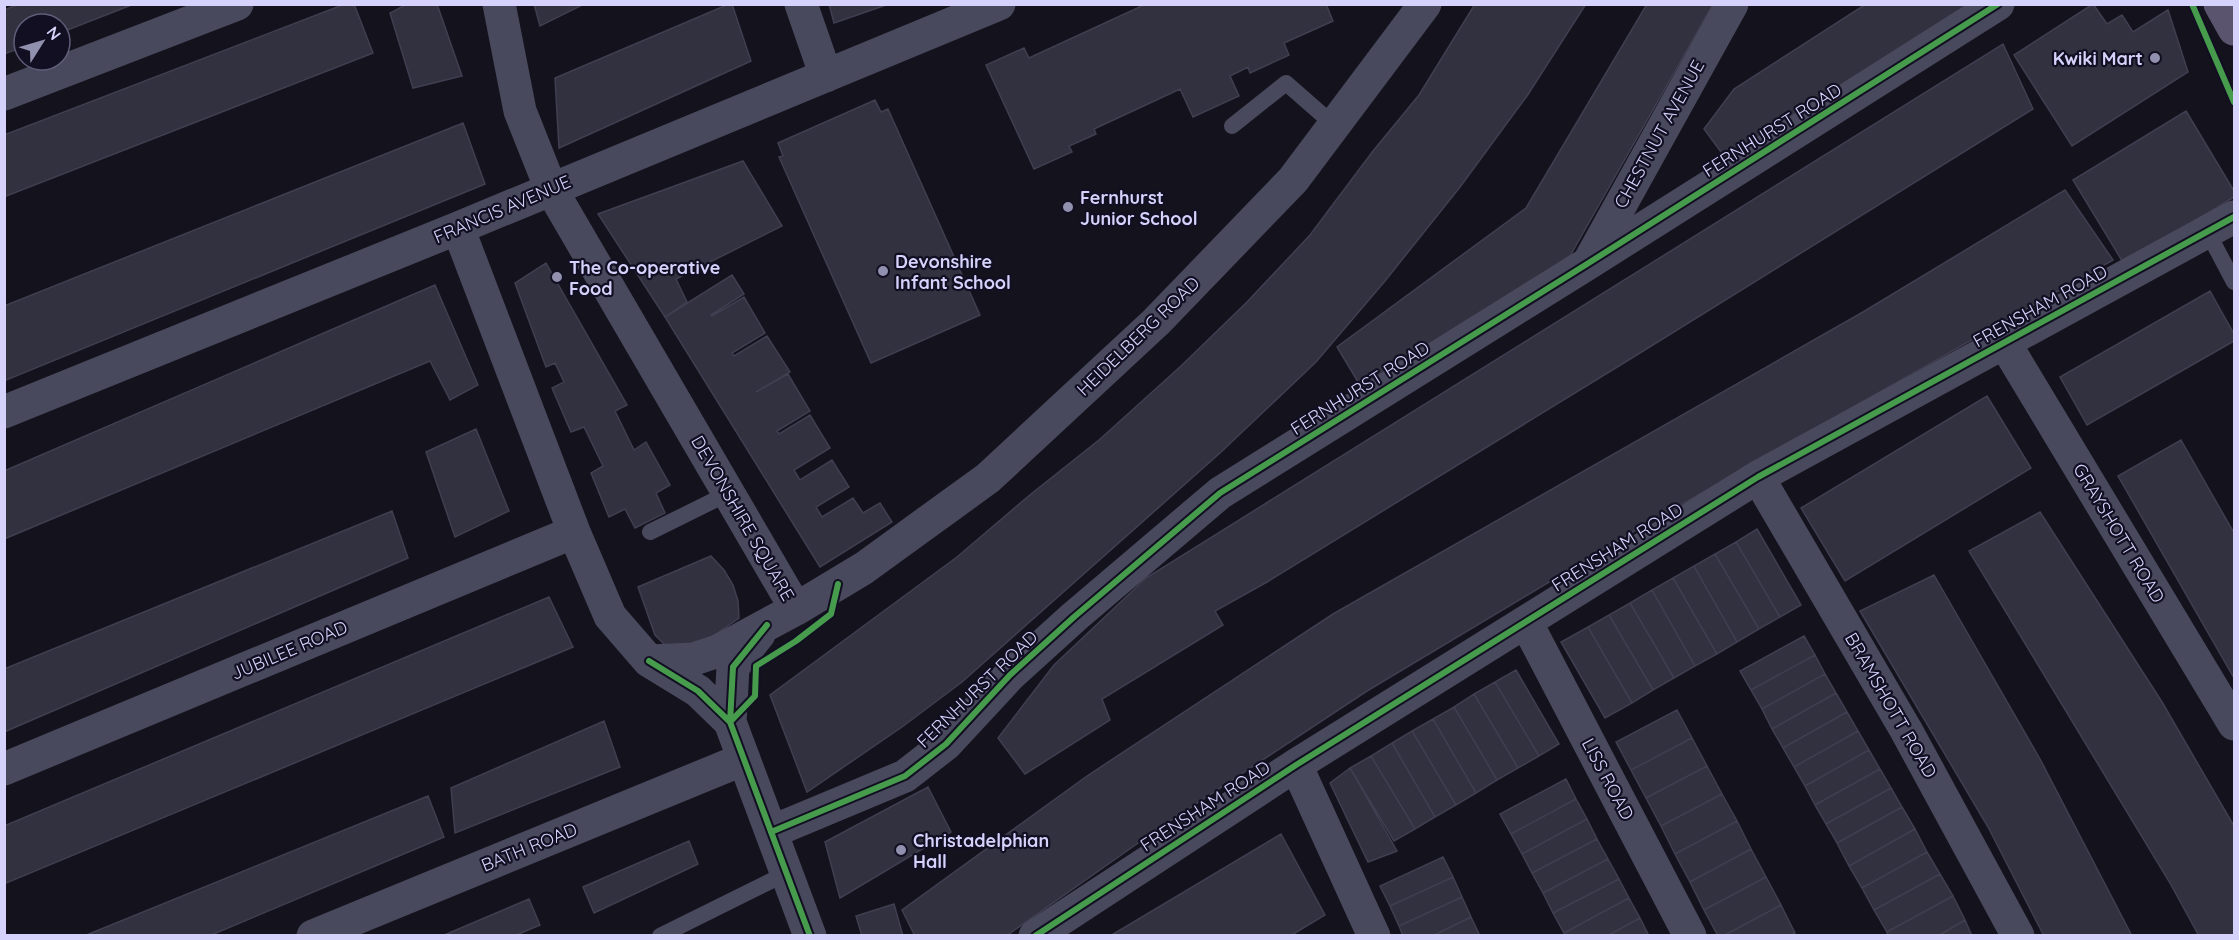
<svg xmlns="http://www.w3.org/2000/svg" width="2239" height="940" viewBox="0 0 2239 940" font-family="Quicksand,sans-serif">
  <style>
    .building { fill: #32313f; stroke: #403e50; stroke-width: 1.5 }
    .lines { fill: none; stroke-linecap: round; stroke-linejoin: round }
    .lane { stroke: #49495e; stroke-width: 16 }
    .street { stroke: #49495e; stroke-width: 33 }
    .primary { stroke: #5b546e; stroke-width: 33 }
    .cycleway-casing { stroke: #110f21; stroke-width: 10 }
    .cycleway { stroke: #469c4c; stroke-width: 6 }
    .poi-dot { fill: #9190ae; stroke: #110f21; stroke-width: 2 }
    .labels { text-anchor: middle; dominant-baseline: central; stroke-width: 4.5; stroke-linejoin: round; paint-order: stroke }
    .poi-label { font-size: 18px; font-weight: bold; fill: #d5d3fc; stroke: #110f21; text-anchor: start }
    .street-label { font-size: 18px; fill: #d5d3fc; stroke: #110f21 }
  </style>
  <rect width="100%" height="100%" fill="#14131d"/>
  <!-- building -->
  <path class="building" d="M19,4H134L60,33V24H24V47L4,54V10Z
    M345,4H354L373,53L4,197V135Z
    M407,4H437L462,76L413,88L390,13Z
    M534,4H584L540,26Z
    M729,4H732L751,61L559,148L555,78Z
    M829,4H889L834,23Z
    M1146,4H1326L1333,21L1284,43L1289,55L1250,73L1248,67L1230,76L1239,96L1193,117L1180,89L1094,129L1096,134L1069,146L1072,152L1034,169L986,65L1024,48L1029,58Z
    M1475,4H1586L1527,96L1460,187L1385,281L1316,362L1220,453L962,682L902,727L807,792L770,695L957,557L1031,494L1099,440L1181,366L1247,302L1310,235L1373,151L1419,95Z
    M1647,4H1713L1570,256L1364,392L1337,347L1526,208Z
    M1866,4H1978L1727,160L1704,129L1734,89Z
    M2093,4L2107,24L2122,15L2133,32L2168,10L2188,72L2072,146L2014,55Z
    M2003,44L2033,109L1627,361L1267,582L1215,611L1223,625L1102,699L1110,720L1025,774L998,738L1054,665L1146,578Z
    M875,100L881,112L888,109L980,315L871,363L779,157L783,156L778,143Z
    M2186,111L2234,191V197L2124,264L2073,180Z
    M463,123L485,184L4,381V306Z
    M743,161L782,226L676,279L687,302L665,317L598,214Z
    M2065,190L2113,260L1636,530L1367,691L1158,829L1006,936H915L902,910L1087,776L1333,614L1863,312Z
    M546,263L627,405L615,411L634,450L646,442L670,485L656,493L665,513L635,528L625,509L609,517L591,473L603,466L584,427L571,432L552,388L564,382L555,363L546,367L515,283Z
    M732,275L744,294L711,315L712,316L744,297L765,333L732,353L734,356L767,336L790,372L756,392L788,374L810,411L777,431L779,434L810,415L830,448L794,470L800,480L832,460L849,487L816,507L822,517L853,498L863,513L880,503L892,522L820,567L665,317Z
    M435,285L478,385L450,400L430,361L4,539V471Z
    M2210,291L2234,334V341L2087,425L2060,377Z
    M1987,396L2031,468L1845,581L1801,508Z
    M476,429L509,511L455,537L426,452Z
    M2181,440L2234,533V678L2118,476Z
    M392,511L408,558L4,732V669Z
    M2040,512L2162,702L2234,826V936H2199L2170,883L1969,551Z
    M1757,529L1801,605L1780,617L1736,542Z
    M1736,542L1780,617L1759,629L1715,554Z
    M1715,554L1759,629L1737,642L1694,566Z
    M711,556L724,570L733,585L738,601L739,618L707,640L669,649L655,635L638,587Z
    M1694,566L1737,642L1717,654L1673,578Z
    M1934,575L2040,759L2132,936H2044L1988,827L1860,611Z
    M1673,578L1717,654L1695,666L1652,590Z
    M1652,590L1695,666L1674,678L1630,603Z
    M549,597L573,647L4,884V826Z
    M1630,603L1674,678L1653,690L1609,615Z
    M1609,615L1653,690L1632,703L1588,627Z
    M1588,627L1632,703L1605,718L1561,642Z
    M1804,636L1815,655L1751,690L1740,671Z
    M1815,655L1825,674L1762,709L1751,690Z
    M1516,670L1559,744L1539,756L1495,682Z
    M1825,674L1836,693L1772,729L1762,709Z
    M1495,682L1539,756L1518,768L1474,694Z
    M1836,693L1847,712L1783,748L1772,729Z
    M1474,694L1518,768L1497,780L1454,707Z
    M1454,707L1497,780L1476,793L1433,719Z
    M1677,710L1692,738L1631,770L1616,742Z
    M1847,712L1858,731L1794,767L1783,748Z
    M1433,719L1476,793L1456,805L1412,731Z
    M604,721L620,767L455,833L451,788Z
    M1412,731L1456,805L1435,817L1392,743Z
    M1858,731L1869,750L1805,786L1794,767Z
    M1692,738L1707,766L1646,798L1631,770Z
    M1392,743L1435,817L1415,829L1371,756Z
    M1869,750L1880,769L1815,805L1805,786Z
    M1371,756L1415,829L1394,841L1350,768Z
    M1707,766L1722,794L1661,826L1646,798Z
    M1350,768L1397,851L1368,862L1330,783Z
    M1880,769L1891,788L1826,824L1815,805Z
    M1566,779L1576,799L1511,834L1500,814Z
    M928,787L951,832L840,898L825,842Z
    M1891,788L1902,807L1837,843L1826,824Z
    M1722,794L1737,821L1675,854L1661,826Z
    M428,796L444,837L209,936H84Z
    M1576,799L1587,819L1522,854L1511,834Z
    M1902,807L1915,829L1849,866L1837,843Z
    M1587,819L1597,839L1532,873L1522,854Z
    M1737,821L1751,849L1690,882L1675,854Z
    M1915,829L1927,852L1862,888L1849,866Z
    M1281,834L1325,915L1290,936H1110Z
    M1597,839L1608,859L1543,893L1532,873Z
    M689,841L698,864L594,913L583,887Z
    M1751,849L1766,877L1704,910L1690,882Z
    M1927,852L1940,874L1874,910L1862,888Z
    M1443,857L1453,877L1390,906L1380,886Z
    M1608,859L1619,879L1553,913L1543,893Z
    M1940,874L1953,896L1887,932L1874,910Z
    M1453,877L1462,897L1399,926L1390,906Z
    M1766,877L1781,905L1723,936H1718L1704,910Z
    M1619,879L1629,898L1564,933L1553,913Z
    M1953,896L1965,920L1938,936H1888L1887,932Z
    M1462,897L1471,917L1432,936H1403L1399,926Z
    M1629,898L1640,918L1607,936H1565L1564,933Z
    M529,899L540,925L514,936H442Z
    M894,904L903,936H862L856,916Z
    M1781,905L1795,933L1790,936H1723Z
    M1471,917L1480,936H1432Z
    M1640,918L1649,936H1607Z
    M1965,920L1972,936H1938Z"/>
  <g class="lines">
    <!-- lane -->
    <path class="lane" d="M1232,126L1286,83L1334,125
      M2207,231L2234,282
      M650,532L729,493
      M660,936L787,873"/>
    <!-- street -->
    <path class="street" d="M801,4L826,76
      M4,94L237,4
      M458,228L574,532L610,616L649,661L694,659L718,651L796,609L551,189L520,111L499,4
      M1590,260L1732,4
      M2004,342L2234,724
      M4,412L458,228L999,4
      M1758,477L1906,730L2018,936
      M796,609L864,568L988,478L1156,322L1293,180L1425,4
      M1526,622L1690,936
      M649,661L698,691L730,722L810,936
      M730,722L733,667L759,634
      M1296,765L1374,936
      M4,769L574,532
      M771,832L905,776L946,744L1010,675L1074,617L1220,493L1587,264L1998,4
      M313,936L744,759
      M1035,936L1296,765L1758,477L2234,217"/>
    <!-- primary -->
    <path class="primary" d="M2220,4L2234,29"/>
    <!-- cycleway casing -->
    <g class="cycleway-casing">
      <path id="cycleway" d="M2192,4L2234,102
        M649,661L698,691L730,722L810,936
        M730,722L755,696L756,666L796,641L831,614L838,584
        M730,722L733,667L767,625
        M771,832L905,776L946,744L1010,675L1074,617L1220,493L1587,264L1998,4
        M1035,936L1296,765L1758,477L2234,217"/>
    </g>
    <!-- cycleway -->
    <use href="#cycleway" class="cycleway"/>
  </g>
  <!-- markers -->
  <g class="poi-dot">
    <circle cx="2155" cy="58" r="6"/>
    <circle cx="1068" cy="207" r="6"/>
    <circle cx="883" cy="271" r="6"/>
    <circle cx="557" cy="277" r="6"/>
    <circle cx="901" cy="850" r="6"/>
  </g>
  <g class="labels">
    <!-- poi labels -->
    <g class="poi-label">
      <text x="2143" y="58" text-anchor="end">Kwiki Mart</text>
      <text x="1080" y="197">Fernhurst<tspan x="1080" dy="21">Junior School</tspan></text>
      <text x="895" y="261">Devonshire<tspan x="895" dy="21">Infant School</tspan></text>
      <text x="569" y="267">The Co-operative<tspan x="569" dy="21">Food</tspan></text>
      <text x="913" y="840">Christadelphian<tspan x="913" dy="21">Hall</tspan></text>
    </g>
    <!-- street labels -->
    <g class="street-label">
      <text transform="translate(1772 130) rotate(-32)">FERNHURST ROAD</text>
      <text transform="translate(1659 134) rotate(-61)">CHESTNUT AVENUE</text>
      <text transform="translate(502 209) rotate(-23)">FRANCIS AVENUE</text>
      <text transform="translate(2040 306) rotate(-29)">FRENSHAM ROAD</text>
      <text transform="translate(1138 336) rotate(-44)">HEIDELBERG ROAD</text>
      <text transform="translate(1360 388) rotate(-32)">FERNHURST ROAD</text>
      <text transform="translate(743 518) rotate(60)">DEVONSHIRE SQUARE</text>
      <text transform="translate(2119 533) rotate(59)">GRAYSHOTT ROAD</text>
      <text transform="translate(1617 547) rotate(-32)">FRENSHAM ROAD</text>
      <text transform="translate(289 650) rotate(-23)">JUBILEE ROAD</text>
      <text transform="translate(977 689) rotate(-44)">FERNHURST ROAD</text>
      <text transform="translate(1891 705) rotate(60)">BRAMSHOTT ROAD</text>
      <text transform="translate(1608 779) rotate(62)">LISS ROAD</text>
      <text transform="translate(1205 806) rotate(-33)">FRENSHAM ROAD</text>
      <text transform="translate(529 847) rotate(-22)">BATH ROAD</text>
    </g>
  </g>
  <!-- border -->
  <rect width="2239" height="940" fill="none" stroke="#d5d3fc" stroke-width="12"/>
  <!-- north arrow -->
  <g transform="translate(42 42) rotate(53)"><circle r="28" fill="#110f21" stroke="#5f5d79" stroke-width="1.5"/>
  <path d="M0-4.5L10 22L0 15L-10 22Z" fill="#9190ae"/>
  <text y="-9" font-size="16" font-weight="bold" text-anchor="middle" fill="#d5d3fc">N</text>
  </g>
</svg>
